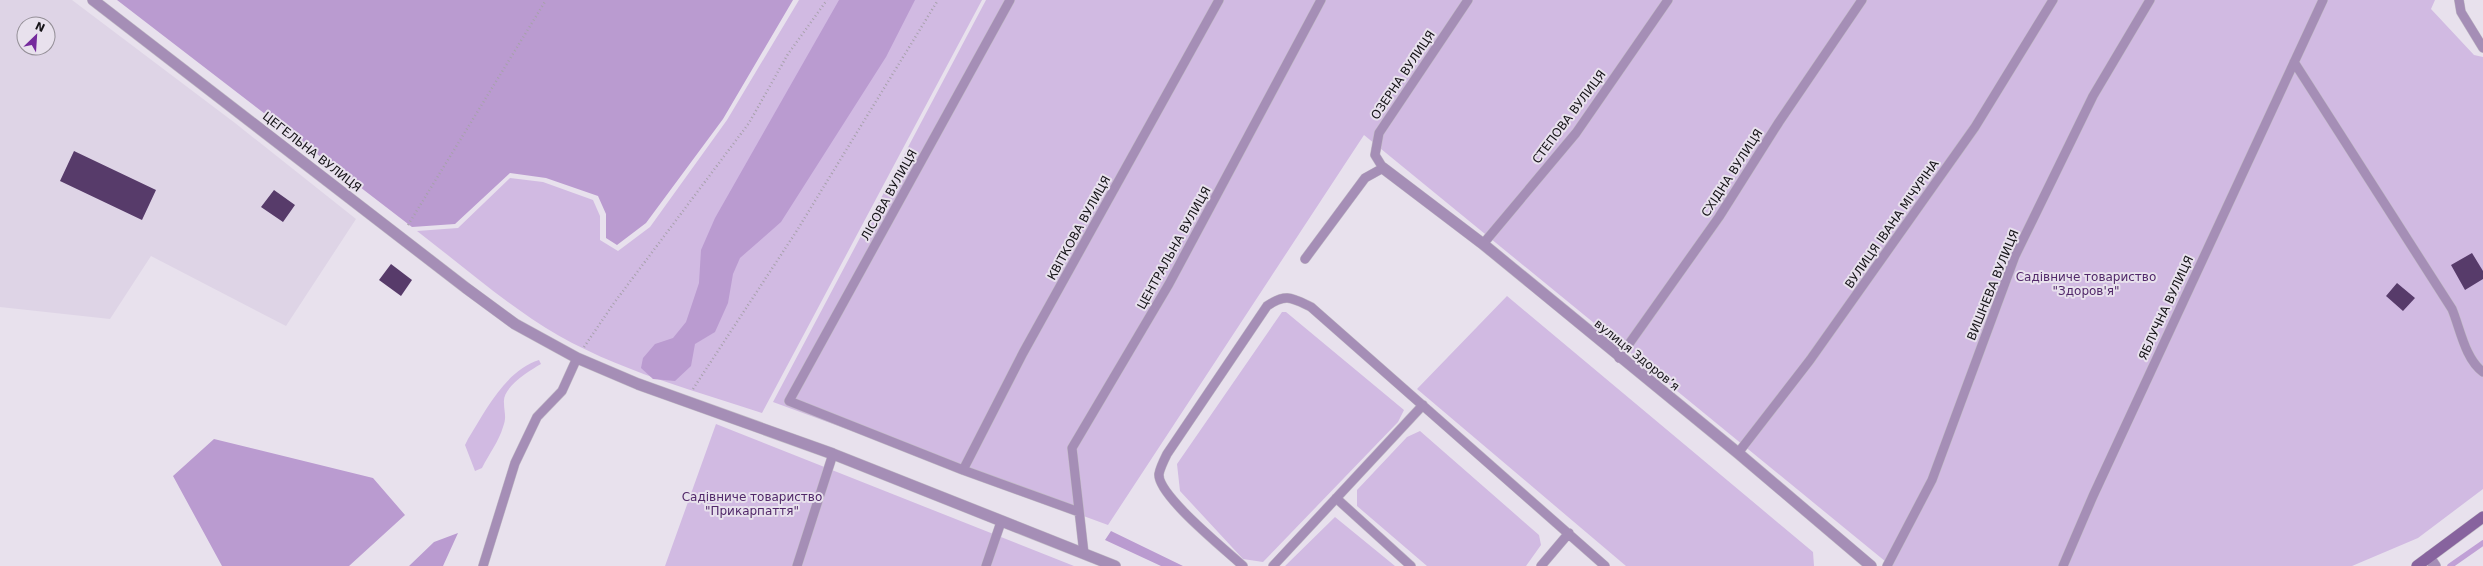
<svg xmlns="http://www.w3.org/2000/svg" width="2483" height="566" viewBox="0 0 2483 566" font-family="'DejaVu Sans',sans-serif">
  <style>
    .built { fill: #ded4e6; fill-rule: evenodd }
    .green { fill: #d1bae2 }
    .forest { fill: #ba9bd0 }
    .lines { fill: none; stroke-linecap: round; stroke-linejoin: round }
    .stream { stroke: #c0a0d6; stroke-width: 5.5 }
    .building { fill: #573b6a }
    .service-casing { stroke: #c2bcc6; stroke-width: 10 }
    .minor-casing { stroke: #c2bcc6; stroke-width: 12 }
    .secondary-casing { stroke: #c2bcc6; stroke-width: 12 }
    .path { stroke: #a7a1ab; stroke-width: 2.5; stroke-dasharray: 1 3; stroke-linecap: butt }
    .service { stroke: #a58eb6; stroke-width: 9 }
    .minor { stroke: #a58eb6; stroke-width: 11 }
    .secondary { stroke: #87639e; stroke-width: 11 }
    .labels { text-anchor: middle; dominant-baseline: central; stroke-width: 4; stroke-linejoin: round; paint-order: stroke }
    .street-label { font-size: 12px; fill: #151317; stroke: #e8e1ed }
    .park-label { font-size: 12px; fill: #512869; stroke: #e8e1ed }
  </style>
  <rect width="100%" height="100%" fill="#e8e1ed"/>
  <!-- built -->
  <path class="built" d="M0,0H72L235,123L356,219L286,326L151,256L110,319L0,307ZM24,24H48V48H24Z"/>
  <!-- green -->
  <path class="green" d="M799,0H982L762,413C684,387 601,366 532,319C492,292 455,260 417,231L458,228L510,178L543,182L593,200L600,216V240L618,251L650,227L727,120Z
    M986,0H2435L2431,9L2474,55L2483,57V489L2418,538L2352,566H1891L1364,135L1108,525L773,402Z
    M1507,296L1813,552L1814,566H1626L1417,389Z
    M1282,312H1286L1404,410L1398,422L1263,562L1243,559L1180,491L1177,464Z
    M539,360L541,364C529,371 502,387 504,403C504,412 507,417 503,427C499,441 489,454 482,468L475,471L465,445L468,439C486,410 505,371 539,360Z
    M716,424L1074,566H665Z
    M1420,431L1539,535L1541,545L1526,566H1427L1357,506V490L1407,437Z
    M1335,517L1395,566H1285Z"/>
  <!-- forest -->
  <path class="forest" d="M117,0H793L723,119L646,223L617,245L606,238V214L598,196L546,178L510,173L455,224L412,227Z
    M839,0H915L886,57L781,222L740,258L733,274L728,303L715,332L695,344L691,366L675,381L653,379L641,368L643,358L655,344L673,338L686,322L699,283L701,250L715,218Z
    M214,439L373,478L405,515L349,566H222L173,476Z
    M1111,531L1183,566H1161L1105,540Z
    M458,533L443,566H409L434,542Z"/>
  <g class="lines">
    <!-- stream -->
    <path class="stream" d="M2450,566L2483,543"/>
  </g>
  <!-- building -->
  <path class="building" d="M74,151L156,190L142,220L60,181Z
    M274,190L295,205L283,222L261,207Z
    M2472,253L2483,271V279L2465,290L2451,265Z
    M391,264L412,280L401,296L379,280Z
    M2397,283L2415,298L2403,311L2386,296Z"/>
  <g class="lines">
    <!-- service casing -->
    <g class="service-casing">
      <path id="service" d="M1010,0L789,401L963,470L1079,512
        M2459,0L2461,12L2483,48
        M2294,62L2452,309C2460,328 2465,359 2483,372
        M1483,244L1576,133L1668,0
        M1305,259L1365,178L1383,168L1375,155L1379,133L1468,0
        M1619,358L1719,217L1779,122L1862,0
        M1738,453L1810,360L1975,127L2053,0
        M963,470L1023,353L1219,0
        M1336,498L1411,566
        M1084,554L1072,448L1169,284L1321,0
        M483,566L515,463L537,417L562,391L577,358
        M797,566L833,454
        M986,566L1001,522
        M1243,566C1226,550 1157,495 1159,474C1160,468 1164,460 1167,454L1267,306C1286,293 1292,298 1311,307L1605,566
        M1273,566L1423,405
        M1541,566L1569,533
        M1887,566L1932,480L2015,256L2093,96L2150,0
        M2063,566L2093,496L2323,0"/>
    </g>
    <!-- minor casing -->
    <g class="minor-casing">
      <path id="minor" d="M93,0L466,288L515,324L577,358L638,384L833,454L1115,566
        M1383,168L1483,244L1738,453L1871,566
        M2429,557L2435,566"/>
    </g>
    <!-- secondary casing -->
    <g class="secondary-casing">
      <path id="secondary" d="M2417,566L2483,517"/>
    </g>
    <!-- path -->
    <path class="path" d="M408,225L546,0
      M584,347L614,303L749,123L788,54L827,0
      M693,389L796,232L938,0"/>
    <!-- service -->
    <use href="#service" class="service"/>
    <!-- minor -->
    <use href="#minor" class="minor"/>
    <!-- secondary -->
    <use href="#secondary" class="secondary"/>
  </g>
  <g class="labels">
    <!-- street labels -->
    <g class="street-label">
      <text transform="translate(1403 75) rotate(-56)">ОЗЕРНА ВУЛИЦЯ</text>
      <text transform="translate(1569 117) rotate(-53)">СТЕПОВА ВУЛИЦЯ</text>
      <text transform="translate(312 152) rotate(38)">ЦЕГЕЛЬНА ВУЛИЦЯ</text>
      <text transform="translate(1732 173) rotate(-57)">СХІДНА ВУЛИЦЯ</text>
      <text transform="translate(889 195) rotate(-61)">ЛІСОВА ВУЛИЦЯ</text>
      <text transform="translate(1892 224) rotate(-55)">ВУЛИЦЯ ІВАНА МІЧУРІНА</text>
      <text transform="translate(1079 228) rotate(-61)">КВІТКОВА ВУЛИЦЯ</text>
      <text transform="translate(1174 248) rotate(-61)">ЦЕНТРАЛЬНА ВУЛИЦЯ</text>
      <text transform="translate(1993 285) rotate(-68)">ВИШНЕВА ВУЛИЦЯ</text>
      <text transform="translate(2166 308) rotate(-65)">ЯБЛУЧНА ВУЛИЦЯ</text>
      <text transform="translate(1637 355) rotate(39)">вулиця Здоровʼя</text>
    </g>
    <!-- park labels -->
    <g class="park-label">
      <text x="2086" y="277">Садівниче товариство<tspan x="2086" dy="14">"Здоров'я"</tspan></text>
      <text x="752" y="497">Садівниче товариство<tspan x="752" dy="14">"Прикарпаття"</tspan></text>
    </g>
  </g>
  <!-- north arrow -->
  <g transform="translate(36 36) rotate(25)"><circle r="19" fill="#e8e1ed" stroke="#948f97"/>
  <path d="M0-3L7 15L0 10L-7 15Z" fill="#752a9d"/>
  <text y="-6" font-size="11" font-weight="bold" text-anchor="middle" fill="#151317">N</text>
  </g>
</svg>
